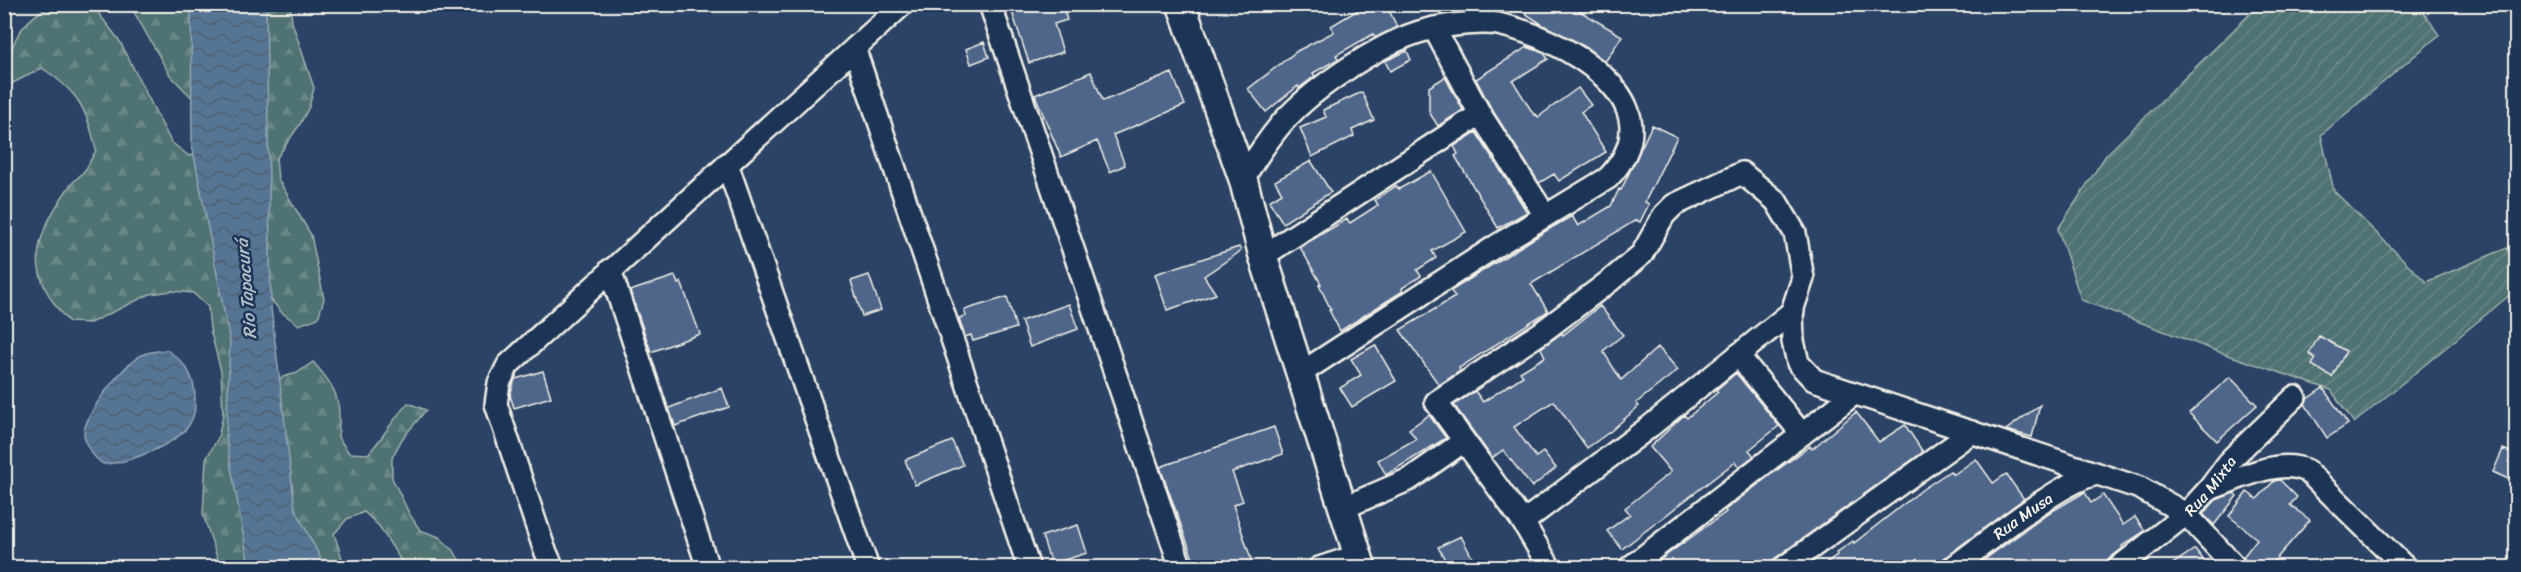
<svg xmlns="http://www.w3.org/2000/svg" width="2521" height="572" viewBox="0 0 2521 572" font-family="Sriracha,sans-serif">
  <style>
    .forest { fill: url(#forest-firs); stroke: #a2b2ad; stroke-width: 1.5 }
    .garden { fill: url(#garden-furrows); stroke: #a2b2ad; stroke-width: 1.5 }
    .water { fill: url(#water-waves); stroke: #95a7b6; stroke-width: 1.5 }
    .building { fill: #4f668b; stroke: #f4f1e8; stroke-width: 1.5 }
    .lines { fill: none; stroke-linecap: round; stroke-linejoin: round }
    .minor-casing { stroke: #f4f1e8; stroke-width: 26 }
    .major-casing { stroke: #f4f1e8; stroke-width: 32 }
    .minor { stroke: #1d3557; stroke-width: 21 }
    .major { stroke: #1d3557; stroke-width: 27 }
    .labels { text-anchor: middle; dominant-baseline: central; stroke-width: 5; stroke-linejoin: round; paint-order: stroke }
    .street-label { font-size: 16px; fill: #f4f1e8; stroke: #1d3557 }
    .water-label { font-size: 18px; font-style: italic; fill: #b5bfc7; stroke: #1d3557 }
  </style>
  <defs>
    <pattern id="forest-firs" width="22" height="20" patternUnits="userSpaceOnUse" patternTransform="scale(1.5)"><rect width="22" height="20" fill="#507272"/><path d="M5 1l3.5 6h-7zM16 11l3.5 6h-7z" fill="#6a8786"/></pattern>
    <pattern id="garden-furrows" width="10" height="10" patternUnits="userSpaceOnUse" patternTransform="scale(1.5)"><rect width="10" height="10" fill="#507272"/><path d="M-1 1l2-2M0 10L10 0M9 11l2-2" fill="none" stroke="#6a8786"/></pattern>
    <pattern id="water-waves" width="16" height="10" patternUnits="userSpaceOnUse" patternTransform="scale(1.5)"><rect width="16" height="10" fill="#567595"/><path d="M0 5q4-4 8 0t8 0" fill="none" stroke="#505e6e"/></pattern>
  </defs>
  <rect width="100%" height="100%" fill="#2b4366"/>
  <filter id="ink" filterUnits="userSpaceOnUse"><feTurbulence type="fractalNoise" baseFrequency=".0167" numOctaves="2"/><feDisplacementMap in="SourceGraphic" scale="12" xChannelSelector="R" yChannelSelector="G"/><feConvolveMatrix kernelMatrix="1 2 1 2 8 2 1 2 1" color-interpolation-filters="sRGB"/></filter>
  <g filter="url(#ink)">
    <!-- forest -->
    <path class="forest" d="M51,5L93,6L119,40L171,142L189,156L207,153L200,106L170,75L130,5H290L292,22L314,88L309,107L300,124L276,159L278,179L311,235L324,299L318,318L299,325L281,312L264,291L276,379L297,373L313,362C337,388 342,401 338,437L349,453L368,454C383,438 393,419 408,403L426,410L402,439L392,458V478L410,515L420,530L439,537L454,551L463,567H405L379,526L364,512L347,519L334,534L345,567H220L203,514L206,459L218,438L223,415L221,371L210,329L208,307L193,293L172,291L150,294L90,323L69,322C23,272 33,239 69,187C73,181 80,177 85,170C89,165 92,157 96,150C87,108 78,92 42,68L7,86C7,47 17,24 51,5Z"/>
    <!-- garden -->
    <path class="garden" d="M2259,5H2419L2439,35L2321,135L2334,191L2426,282L2507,248L2516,270V290L2354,423L2331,390L2219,352L2081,300L2058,229L2106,155Z"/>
    <!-- water -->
    <path class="water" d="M191,5H266L271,308L295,508L325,567H250L247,555L226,439L230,342L192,145Z
      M167,350C186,363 195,376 195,399C195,409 195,416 189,425C176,445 126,464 103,464C93,457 85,446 84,434C83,415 126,360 144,354C150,351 160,351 167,350Z"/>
    <!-- building -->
    <path class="building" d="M1025,4H1062L1067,20L1054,24L1063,52L1029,63L1011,9Z
      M1368,4H1386L1397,27L1375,38L1373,34L1336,55L1338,59L1313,73L1315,76L1299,88L1298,86L1266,112L1248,89L1297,51L1334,32L1331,26Z
      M1511,4H1568L1622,36L1605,62L1587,48L1543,25Z
      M984,42L989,57L971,64L966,49Z
      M1527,47L1544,53L1548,59L1513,81L1534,115L1536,114L1538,117L1578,88L1591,105L1581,112L1606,152L1559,181L1554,174L1539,183L1491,108L1476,79Z
      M1407,51L1411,60L1390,71L1385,61Z
      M1091,72L1103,101L1172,73L1185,105L1113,135L1125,165L1110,172L1097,141L1061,157L1035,95Z
      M1445,77L1463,110L1438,126L1429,112V87Z
      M1362,92L1374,120L1352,130L1354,136L1312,157L1300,128L1326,117L1323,110Z
      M1652,125L1677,137L1645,202L1649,204L1640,222L1636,220L1531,284L1548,311L1459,368L1460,371L1439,385L1400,330L1455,297L1451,291L1454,289L1544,232L1572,216L1578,226L1611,206L1619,189L1621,190Z
      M1476,132L1527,212L1498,228L1455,156L1458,154L1454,146Z
      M1311,161L1331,192L1283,223L1269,201L1282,193L1275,181Z
      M1431,171L1466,232L1432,251L1436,258L1417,270L1421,276L1402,288L1403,291L1340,331L1329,310H1331L1319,285L1321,284L1300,247L1347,219L1350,223L1378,205L1375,200L1396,186L1399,189Z
      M1239,247L1241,251L1204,276L1216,294L1167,310L1155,274Z
      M869,275L881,310L862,316L851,281Z
      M675,276L678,284L681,282L700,334L651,352L630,291Z
      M1007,297L1016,328L973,341L971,335L965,337L959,318L966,316L964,310Z
      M1069,304L1078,329L1030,347L1021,321Z
      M1600,306L1623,335L1603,351L1621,380L1658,347L1678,370L1636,403L1639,406L1611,431L1587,448L1554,401L1514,427L1536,457L1543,452L1556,468L1532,487L1503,450L1492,458L1454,405L1475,391L1483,402L1523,376L1520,372L1545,357L1541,348L1562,333L1563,335Z
      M2319,336L2346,351L2332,377L2312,365L2316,358L2309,354Z
      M1375,345L1396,381L1352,407L1340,388L1361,375L1351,359Z
      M543,371L551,397L514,408L510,395L515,379Z
      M1736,373L1779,426L1749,450L1754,456L1739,467L1735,462L1622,549L1607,531L1630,514L1625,508L1671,472L1650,447L1684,415L1687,418L1718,392L1716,390Z
      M2230,377L2257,405L2217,441L2189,413Z
      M722,388L729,407L675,426L669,408Z
      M2323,388L2348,424L2327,438L2305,404L2307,399Z
      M2040,405L2032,437L2006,430Z
      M1856,412L1879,442L1905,425L1923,452L1763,567H1650L1726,512L1725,510L1769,476L1810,446L1812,449Z
      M1429,415L1446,438L1386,475L1378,460L1416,439L1409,429Z
      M1274,427L1283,454L1232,472L1243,501L1233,505L1252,562L1235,567H1196L1160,467Z
      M952,441L963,465L915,485L905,460Z
      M2503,449L2517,455V483L2493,472Z
      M1976,459L1993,483L2006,474L2024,499L1944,558L1940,567H1820L1837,555L1836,553L1853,541L1854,543L1923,489L1950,471L1953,475Z
      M2280,480L2297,497L2290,505L2310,520L2269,567H2249L2243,557L2257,539L2229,516L2247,492L2257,499L2274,481Z
      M2085,492L2091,503L2103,495L2123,525L2135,517L2145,531L2122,546L2123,548L2110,558L2106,567H1974L2049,513Z
      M2234,493L2237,496L2214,525L2203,514L2216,500Z
      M1078,525L1087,553L1051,564L1042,536Z
      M1461,536L1477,567H1449L1438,547Z
      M2195,549L2209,567H2168Z"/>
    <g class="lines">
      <!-- minor casing -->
      <g class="minor-casing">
        <g id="minor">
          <path d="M990,4L1181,568"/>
          <path d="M1434,28L1480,114L1545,215"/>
          <path d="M855,50L1029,568"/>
          <path d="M727,164L868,568"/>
          <path d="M1243,179C1255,159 1267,141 1282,123C1313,88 1388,36 1435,28C1450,25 1484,21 1498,24C1563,38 1681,102 1608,178L1496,246L1301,373"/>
          <path d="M1263,256L1480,114"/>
          <path d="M610,270L708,568"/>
          <path d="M1738,355L1802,434"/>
          <path d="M2209,489C2237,480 2278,457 2307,471L2406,568"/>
          <path d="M1343,508L1410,479L1464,441"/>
          <path d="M1523,522L1648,428L1793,311"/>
          <path d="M553,568L544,548L496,404L499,383L508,365L903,4"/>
          <path d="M1319,568L1359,555"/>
          <path d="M1550,568L1523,522L1436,402L1542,332L1611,280L1642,254L1664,215L1674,205L1742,173L1776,201L1795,233L1803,278L1792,311L1793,341L1798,363L1814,380L2140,488L2186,514L2236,568"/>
          <path d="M1629,568L1854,394"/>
          <path d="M1783,568L1972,432"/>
          <path id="s1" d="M1952,568C1985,544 2063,479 2098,474"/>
          <path id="s2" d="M2118,568L2186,514L2209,489L2232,458L2295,397"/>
        </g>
      </g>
      <!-- major casing -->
      <g class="major-casing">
        <path id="major" d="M1181,4L1243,179L1263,256L1362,568"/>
      </g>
      <!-- minor -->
      <use href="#minor" class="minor"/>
      <!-- major -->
      <use href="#major" class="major"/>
    </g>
  </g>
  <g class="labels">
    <!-- street labels -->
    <g class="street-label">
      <text stroke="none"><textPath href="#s2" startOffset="124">Rua Mixta</textPath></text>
      <text stroke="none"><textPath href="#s1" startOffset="88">Rua Musa</textPath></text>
    </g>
    <!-- water labels -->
    <g class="water-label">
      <text transform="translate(246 289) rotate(-95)">Rio Tapacurá</text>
    </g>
  </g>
  <!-- margin -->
  <rect width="2521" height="572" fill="none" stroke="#1d3557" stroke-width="24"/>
  <rect x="12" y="12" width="2497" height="548" fill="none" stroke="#f4f1e8" stroke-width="2" filter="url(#ink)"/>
</svg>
